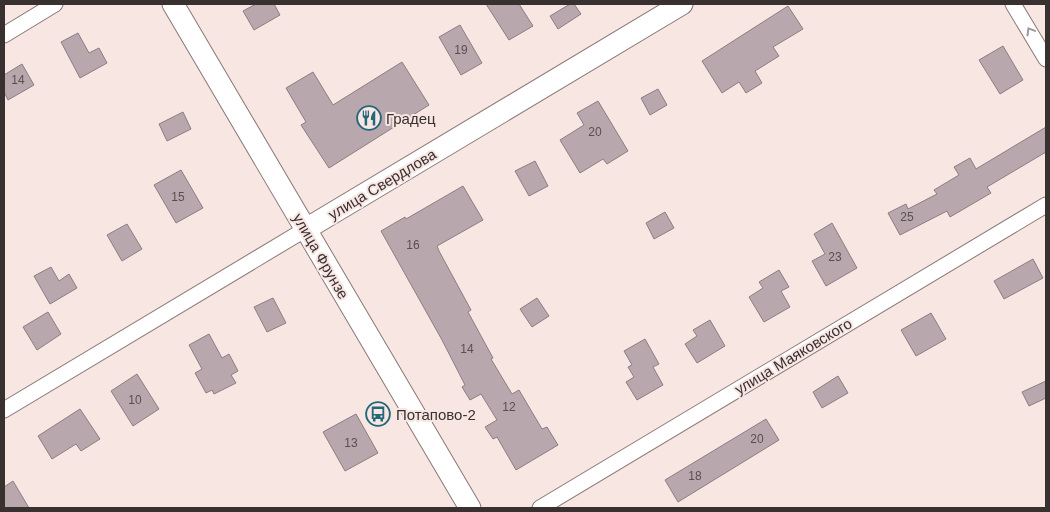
<svg xmlns="http://www.w3.org/2000/svg" width="1050" height="512" viewBox="0 0 1050 512" font-family="Helvetica,sans-serif">
  <style>
    .building { fill: #b8a8ae; stroke: #8c7d83 }
    .lines { fill: none; stroke-linecap: round; stroke-linejoin: round }
    .street-casing { stroke: #897876; stroke-width: 17 }
    .secondary-casing { stroke: #897876; stroke-width: 23 }
    .street { stroke: #fff; stroke-width: 15 }
    .secondary { stroke: #fff; stroke-width: 21 }
    .oneway { stroke: #9c9898 }
    .labels { text-anchor: middle; dominant-baseline: central; stroke-width: 4; stroke-linejoin: round; paint-order: stroke }
    .number-label { font-size: 12px; fill: #584f50 }
    .poi-label { font-size: 15px; fill: #383130; stroke: #f8e6e3; text-anchor: start }
    .street-label { font-size: 15px; fill: #383130; stroke: #f8e6e3 }
  </style>
  <rect width="100%" height="100%" fill="#f8e6e3"/>
  <!-- building -->
  <path class="building" d="M256,4H274L280,15L254,30L243,11Z
    M486,4H519L533,26L509,40Z
    M570,4H574L581,14L558,29L550,16Z
    M788,6L803,29L773,47L779,56L755,71L762,83L746,93L739,82L722,93L702,61Z
    M460,25L482,63L461,75L439,37Z
    M78,33L89,53L99,48L107,63L80,78L61,42Z
    M1003,46L1023,80L1000,94L979,60Z
    M402,62L429,105L329,168L301,125L306,122L286,88L313,72L333,105Z
    M22,64L34,85L8,100L4,92V75Z
    M658,89L667,105L650,115L641,98Z
    M598,101L628,151L607,164L603,159L580,173L560,140L584,125L577,113Z
    M183,112L191,129L167,141L159,124Z
    M1046,127V152L987,187L991,193L950,217L947,211L900,235L888,213L906,204L908,209L937,194L934,190L959,175L954,167L970,158L976,169Z
    M535,161L548,186L529,196L515,171Z
    M181,170L203,208L176,223L154,185Z
    M463,186L483,220L437,246L439,251L471,310L468,312L493,358L491,359L512,394L519,390L542,429L547,427L558,445L516,470L497,437L493,439L485,427L497,420L481,394L470,400L462,387L465,385L442,340L381,231L405,217L406,219Z
    M665,212L674,228L654,239L646,223Z
    M832,223L857,268L826,286L812,261L825,254L814,234Z
    M127,224L142,249L122,261L107,235Z
    M1033,259L1043,278L1004,299L994,281Z
    M51,267L59,281L69,274L77,288L50,304L34,276Z
    M779,270L789,287L781,291L790,307L764,322L749,297L763,288L759,282Z
    M273,298L286,323L267,332L254,307Z
    M537,298L549,316L532,327L520,309Z
    M48,312L61,334L37,350L23,327Z
    M931,313L946,339L916,356L901,330Z
    M710,320L725,346L697,363L685,344L697,336L693,330Z
    M209,334L222,358L229,354L238,371L231,375L236,383L214,394L212,390L206,393L195,373L202,369L189,345Z
    M645,339L659,364L653,367L663,385L637,400L626,382L634,377L628,367L632,365L624,351Z
    M137,374L159,409L133,426L111,391Z
    M838,376L848,393L822,408L813,392Z
    M1046,381V398L1029,406L1022,392Z
    M80,409L100,439L81,451L76,444L52,459L38,436Z
    M356,414L378,453L345,471L323,432Z
    M766,419L779,440L678,502L665,480Z
    M13,481L29,508H4V487Z"/>
  <g class="lines">
    <!-- street casing -->
    <g class="street-casing">
      <path id="street" d="M1013,4L1046,59
        M4,35L55,4
        M4,410L306,229
        M540,508L1046,205"/>
    </g>
    <!-- secondary casing -->
    <g class="secondary-casing">
      <path id="secondary" d="M173,4L470,508
        M306,229L682,4"/>
    </g>
    <!-- street -->
    <use href="#street" class="street"/>
    <!-- secondary -->
    <use href="#secondary" class="secondary"/>
  </g>
  <!-- one-way arrows -->
  <defs><path id="oneway-chevron" d="M-2-3.5L2.5 0L-2 3.5" fill="none" stroke-width="1.6" stroke-linecap="round" stroke-linejoin="round" transform="scale(1.25)"/></defs>
  <use class="oneway" href="#oneway-chevron" transform="translate(1030 31) rotate(-121)"/>
  <!-- icons -->
  <defs>
    <g id="restaurant-ring" transform="scale(1.25)"><circle r="9.5" fill="#f8e6e3" stroke="#236879" stroke-width="1.5"/><path d="M-5-6h1v4h1v-4h1v4h1v-4h1v5L-1.5 .5V6h-2V.5L-5-1ZM5-6V6H3V1.5H1.5Q1.5-4 5-6Z" fill="#236879"/></g>
    <g id="bus-ring" transform="scale(1.25)"><circle r="9.5" fill="#f8e6e3" stroke="#236879" stroke-width="1.5"/><path d="M-5-6H5V4H4V6H2V4H-2V6H-4V4H-5ZM-3.5-4V0h7V-4ZM-3.5 1.2v1.5H-2V1.2ZM2 1.2v1.5H3.5V1.2Z" fill="#236879"/></g>
  </defs>
  <g fill-rule="evenodd">
    <use href="#restaurant-ring" x="369" y="118"/>
    <use href="#bus-ring" x="378" y="414"/>
  </g>
  <g class="labels">
    <!-- number labels -->
    <g class="number-label">
      <text x="461" y="50">19</text>
      <text x="18" y="80">14</text>
      <text x="595" y="132">20</text>
      <text x="178" y="197">15</text>
      <text x="907" y="217">25</text>
      <text x="413" y="245">16</text>
      <text x="835" y="257">23</text>
      <text x="467" y="349">14</text>
      <text x="135" y="400">10</text>
      <text x="509" y="407">12</text>
      <text x="757" y="439">20</text>
      <text x="351" y="443">13</text>
      <text x="695" y="476">18</text>
    </g>
    <!-- poi labels -->
    <g class="poi-label">
      <text x="386" y="118">Градец</text>
      <text x="396" y="414">Потапово-2</text>
    </g>
    <!-- street labels -->
    <g class="street-label">
      <text transform="translate(382 184) rotate(-31)">улица Свердлова</text>
      <text transform="translate(321 256) rotate(60)">улица Фрунзе</text>
      <text transform="translate(793 356) rotate(-31)">улица Маяковского</text>
    </g>
  </g>
  <!-- border -->
  <rect width="1050" height="512" fill="none" stroke="#383130" stroke-width="10"/>
</svg>
